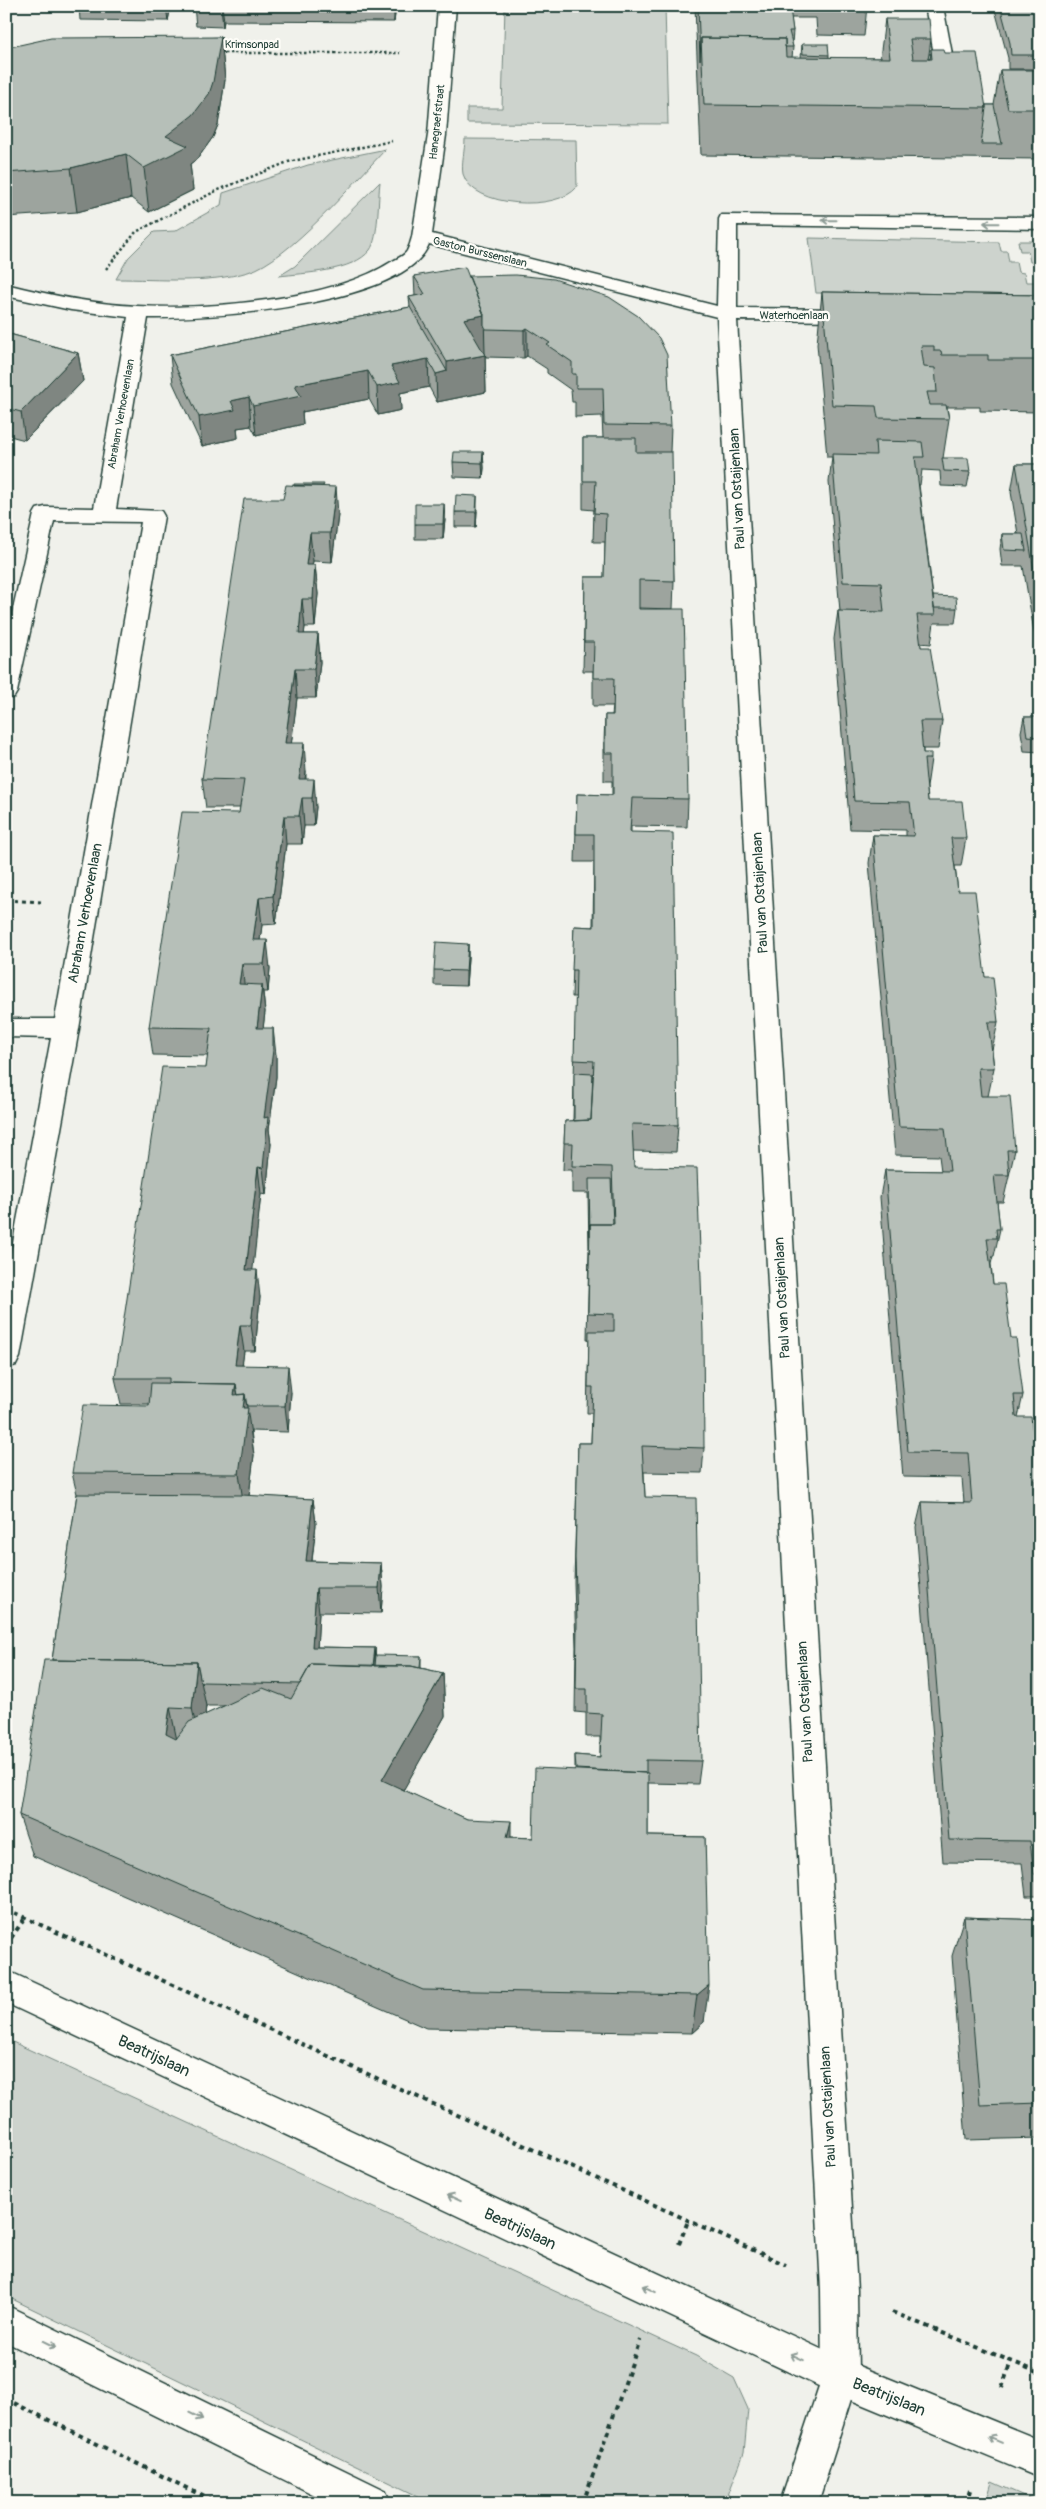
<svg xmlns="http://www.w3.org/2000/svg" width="1046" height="2509" viewBox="0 0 1046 2509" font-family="Pangolin,sans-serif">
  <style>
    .green { fill: #cdd3cd; stroke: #768880 }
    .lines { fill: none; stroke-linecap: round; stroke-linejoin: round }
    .minor-casing { stroke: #1f3d34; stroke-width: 3 }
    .tertiary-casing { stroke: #1f3d34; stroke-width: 3 }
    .path-far2 { stroke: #1f3d34; stroke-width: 2.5; stroke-dasharray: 2.5 2.5; stroke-linecap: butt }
    .path-far1 { stroke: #1f3d34; stroke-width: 3; stroke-dasharray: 4 4; stroke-linecap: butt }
    .path { stroke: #1f3d34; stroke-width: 4; stroke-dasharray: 4.5 4.5; stroke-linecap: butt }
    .minor { fill: #fdfcf7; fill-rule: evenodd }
    .tertiary { fill: #fdfcf7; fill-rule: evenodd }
    .wall { fill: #9da49e; stroke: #1f3d34; fill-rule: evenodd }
    .shaded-wall { fill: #7f8681; stroke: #1f3d34 }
    .building { fill: #b6bfb8; stroke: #1f3d34 }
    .oneway { stroke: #8e9c96 }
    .labels { text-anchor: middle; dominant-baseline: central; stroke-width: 4.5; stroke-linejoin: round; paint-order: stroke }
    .far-street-label { font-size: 11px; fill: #1f3d34; stroke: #fdfcf7 }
    .street-label { font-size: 14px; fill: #1f3d34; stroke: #fdfcf7 }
    .near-street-label { font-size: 16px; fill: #1f3d34; stroke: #fdfcf7 }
  </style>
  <rect width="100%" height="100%" fill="#f0f1eb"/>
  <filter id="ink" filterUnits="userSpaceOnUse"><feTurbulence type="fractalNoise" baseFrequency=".02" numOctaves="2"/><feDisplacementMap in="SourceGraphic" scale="10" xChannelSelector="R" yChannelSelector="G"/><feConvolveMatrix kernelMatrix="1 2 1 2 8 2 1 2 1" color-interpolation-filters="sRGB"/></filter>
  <g filter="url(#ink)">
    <!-- green -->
    <path class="green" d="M505,6H665L668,124L467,123V108H502Z
      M465,139L576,140L577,187C558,212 472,208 463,174C461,164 465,149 465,139Z
      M386,149C355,181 288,261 248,272C207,284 159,279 116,279L128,258L154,232L175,231L221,205L223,193L308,165Z
      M380,182C378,197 379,238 370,250C353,272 304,273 279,276L295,266Z
      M809,238L999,242L1001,251H1007L1009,262H1016L1018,272L1024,273L1026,282H1035L1038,295L816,293Z
      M1018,241H1040V273L1036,262H1030L1028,251H1020Z
      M6,2039L696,2356L734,2378L748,2409L744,2453L725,2503H432L6,2296Z
      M992,2482L1040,2503H986Z"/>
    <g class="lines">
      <!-- minor casing -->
      <g class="minor-casing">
        <path id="minor" d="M438,6H456L446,135L432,234L717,306L719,219L721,215L1040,217V229L737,225V308L858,309L865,311L868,315L865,319L858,321L737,320L857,2290L858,2377L818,2503H780L822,2377L821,2290L717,317L429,244C405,306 206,319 148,318L116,509L161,511L164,516L79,1029L20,1357L16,1365L6,1368V1280L51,1038L6,1037V1019H55L141,522L54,521L17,692L14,697L6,699V640L34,514L37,509L45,507L94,508L128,317L71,310L6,296V284C49,295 93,304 137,306C207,310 332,300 391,262C396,259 404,256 407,251C409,247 411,241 412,237L428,135Z
          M925,6H943L952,54L949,58H937L934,54Z"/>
      </g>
      <!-- tertiary casing -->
      <g class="tertiary-casing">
        <path id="tertiary" d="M6,1970L851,2363L1040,2440V2478L827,2390L6,2003Z
          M6,2305L385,2490L391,2503H331L6,2342Z"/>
      </g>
      <!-- path-far2 -->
      <path class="path-far2" d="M219,53H400
        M106,269L136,232L216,191L288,162L392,141"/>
      <!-- path-far1 -->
      <path class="path-far1" d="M6,900L41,902"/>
      <!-- path -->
      <path class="path" d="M6,1909L786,2265
        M11,1938L25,1918
        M679,2244L688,2221
        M892,2312L1040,2373
        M1002,2388L1011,2361
        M6,2399L217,2503
        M583,2503L640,2340
        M966,2503L971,2487"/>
      <!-- minor -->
      <use href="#minor" class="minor"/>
      <!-- tertiary -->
      <use href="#tertiary" class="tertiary"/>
    </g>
    <!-- wall -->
    <path class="wall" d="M79,6H171L168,21L80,20Z
      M194,6H396L394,22L224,21L223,27L196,26Z
      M695,6H867L864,36L817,35L816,18H791L793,31L792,43L793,47L792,58H801L802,44L829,55V58H880L885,19L931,39L929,54H931V49L944,53L986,105H994L1000,70H1040V159L701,155Z
      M994,6H1040V69H1008V58Z
      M221,37L225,80L218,125L213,137L198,158L190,164L193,190L149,212L131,198L77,212L6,217V48Z
      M414,276H469L671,426L670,452L674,581L673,609L639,608L688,799L687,827L631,826V832L678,1125L676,1152L633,1151L634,1167L704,1448L702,1473L644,1472L645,1497L701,1761L698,1784L648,1783V1836L705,1837L704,2022L692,2033L426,2028L33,1856L19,1815L52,1660L77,1494L72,1473L149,1406V1404H121L115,1378L206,1068L208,1056L153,1055L149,1027L239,813L240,808H206L202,779L283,499L324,486L338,515L332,562L313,561L312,565H315L318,594L315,627H305L304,634H318L320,662L316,698H297L291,743L306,771V779L316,807L314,826H304L302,844H286L276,924L262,925L260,940L270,968L268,992H263L265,1012L263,1028L276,1055V1077L269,1129L271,1144L266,1195L261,1194L252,1270L260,1297L255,1351H244L242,1365L291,1392L288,1432L251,1431L254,1455L249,1496L313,1499L316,1524L312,1561L381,1563L383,1587L381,1613L319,1612L317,1647L375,1648V1658L421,1656V1668L443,1673L445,1716L403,1790L467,1819L511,1837L533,1838L575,1769V1755L600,1757V1737H586V1713L575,1712L576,1647L574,1582L578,1443H591L592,1413H587L589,1339H587L589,1250L588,1193H572V1170H563L565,1121H573L576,997H572L574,926L593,927L594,862H575L577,794L612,795V781H604V743L605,715H612L613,706H593V671H583L585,577H604L605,542H593L594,510L583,509V438H603L602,416L575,417V402H572L571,390L547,373V369L527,356L524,358L486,357L485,353L486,392L437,402L429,387L400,393L401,410L378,415L369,399L302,412L303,424L256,435L251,426L237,428L238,438L202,446L173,383L170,355L410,307L409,297L415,296ZM206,1706H224L205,1715Z
      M822,292L1040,295L1039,412L980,411V407H947L949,419L943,458L970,472L967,487L941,486L940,471L922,470L920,485H919L933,596L957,608L955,623H934L931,644L920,643L942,721L938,749H923V753L931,759L927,787L928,801L966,838L961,866H955L958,891L985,977L998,1022L992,1050L994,1068L988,1096L1015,1150L1003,1202H997L1000,1229L994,1256H993L991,1264L993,1284L1011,1338L1023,1395L1018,1417L1035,1451H1040V1501H1037L1040,1527V1896H1026L1022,1863L943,1862L916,1527L922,1502L964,1503L962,1478L903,1477L880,1197L885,1170L941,1171L939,1156L895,1155L869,863L873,835L906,836V830L850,829L834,639L838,611H840L829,482L832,457H827L817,344Z
      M6,333L78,353L83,381L25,440L6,435Z
      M483,452L484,468L483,478L454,477L453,462Z
      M1016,464H1040V667L1023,566H1002L1000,549L1002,534H1018L1011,492Z
      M477,511L476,527H455V512Z
      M445,520L443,539H415V524Z
      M1024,717H1040V752L1024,751L1021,732Z
      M468,944V959L466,986L434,985V970Z
      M964,1917L1040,1920V2138L966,2140L952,1956Z"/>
    <!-- shaded-wall -->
    <path class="shaded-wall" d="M166,6H171L168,21Z
      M221,6H222L224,21L223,27Z
      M394,6H396L394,22Z
      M221,37L225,80L218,125L213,137L198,158L190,164L193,190L149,212L144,168L166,136Z
      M126,154L131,198L77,212L71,168Z
      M484,315L485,353L465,357L464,319Z
      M527,328V356L524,358V330Z
      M78,353L83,381L25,440L21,412Z
      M485,355L486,392L437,402L436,374L447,371V362Z
      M428,359L429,387L400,393L401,410L378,415L377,387L391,366Z
      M368,371L369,399L302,412L303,424L256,435L253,406L295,385Z
      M249,397L251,426L237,428L238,438L202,446L199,417L231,401Z
      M483,452L484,468L483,478L482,463Z
      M336,487L338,515L332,562L330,533Z
      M477,496V511L476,527V512Z
      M444,504L445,520L443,539V524Z
      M310,533L313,561L308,594L306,565Z
      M315,565L318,594L315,627L313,599Z
      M302,599L305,627L301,662L299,634Z
      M318,634L320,662L316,698L314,669Z
      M295,669L297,698L288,771L285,743Z
      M304,743L306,771L303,798H302L304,826L302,844L299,816V779Z
      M314,779L316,807L314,826L312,798Z
      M284,816L286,844L276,924L273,896Z
      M259,898L262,925L257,964L253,940Z
      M267,940L270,968L268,992L264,964Z
      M468,944V959L466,986V971Z
      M242,964L245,992L239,984Z
      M262,985L265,1012L260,1055L257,1028Z
      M273,1028L276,1055V1077L269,1129L271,1144L266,1195L263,1168L264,1118Z
      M258,1167L261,1194L250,1296L246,1270Z
      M257,1270L260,1297L255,1351L251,1325Z
      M240,1325L244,1351L239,1391L235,1365Z
      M288,1366L291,1392L288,1432L285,1406Z
      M236,1384L243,1431L234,1395Z
      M245,1394L254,1455L246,1520L239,1474L243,1408Z
      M313,1499L316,1524L309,1586L306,1561Z
      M381,1563L383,1587L381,1613L379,1588Z
      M316,1588L319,1612L316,1671L312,1647Z
      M375,1648L377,1672L372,1685Z
      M197,1662L206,1706L201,1751L192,1708Z
      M443,1673L445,1716L386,1821L382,1780Z
      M170,1707L179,1750L166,1734Z
      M511,1821V1862L507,1837Z
      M709,1985L704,2022L692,2033L697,1995Z"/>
    <!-- building -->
    <path class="building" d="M698,6H787V8H790L793,31H789L793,47H785V39L701,38L700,60Z
      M819,6H867V9L819,8Z
      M1000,6H1040V55H1011L1010,43Z
      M885,19H929L931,39H910L913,59H932L931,49H943L944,53H977L986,108L704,105L701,38L785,39L786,57L890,58Z
      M221,37L213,82L209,94L193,115L166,136L188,146L144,168L126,154L71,168L6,173V48L51,38Z
      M802,44H828L829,55L803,54Z
      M929,54H931L930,59H928Z
      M1000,70H1040V109H1008Z
      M986,105H994L1002,144H981L986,108Z
      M465,267L484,315L464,319L485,355L447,362L409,297L425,294L414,276Z
      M516,275L554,279L609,297L638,316L659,338L667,355L671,426L604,425L603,388H576V374H572V362L547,345L550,343L527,328L524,330L486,329L484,325V315L469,276Z
      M822,292L1040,295V360H988V355H942L941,351H934V346H921L924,367L935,368L937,392H927L930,405H946L949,419L878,418L876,406L832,405Z
      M410,307L447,371L436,374L428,359L391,366L400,382L377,387L368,371L295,385L301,396L253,406L249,397L231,401L235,410L199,417L170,355Z
      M6,333L78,353L21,412L6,408Z
      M583,438H636V452H672L674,581L639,580V609H684L688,799L632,798L630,832L673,833L678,1125L632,1124L634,1167L697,1168L703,1333L704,1448L642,1446L645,1497L696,1498L701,1761L646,1760V1773L576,1769L575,1755L600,1757L602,1714L587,1713V1689H576L577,1623L575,1558L578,1443H591L593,1387H588L589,1331H614V1314L588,1313L590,1224H614L612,1167L572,1166L573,1143H564L565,1121L591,1120L594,1061L574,1060L576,970H572L574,926L594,927V834H576L577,794L613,795V753H605V715H613L614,678H593L594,642H584L585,577H604L606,514L594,513L596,481H583Z
      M875,441L922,442L924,457H915L935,615H917L921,647H930L942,721H920L923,753H931V759H924L928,801H962L966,838H951L958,891H975L985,977H993L998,1022H988L994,1068H978L981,1096H1010L1015,1150H1007L1009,1175H994L1000,1229H996L997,1238H987L993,1284H1004L1011,1338H1016L1023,1395H1014L1016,1417H1031L1035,1451H1040V1475H1038L1039,1478H1034L1040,1527V1874H1034L1030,1841L949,1840L922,1502L972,1503L968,1453L908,1452L885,1170L950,1171L945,1128L899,1127L873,835L914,836L910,802L854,801L838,611L884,612L881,583L843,582L832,454L876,455Z
      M454,452H483L482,463L453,462Z
      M942,458H968L970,472L944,471Z
      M1016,464H1040V606Z
      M294,484H324L323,486H294Z
      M286,485L336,487L330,533H310L306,565H315L313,599H302L299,634H318L314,669H295L285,743H304L299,779H314L312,798H302L299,816H284L273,896L259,898L253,940H267L264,964H242L239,984L262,985L257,1028H273V1050L264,1118L268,1117L263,1168L258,1167L246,1270H257L251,1325H240L235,1365L288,1366L285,1406H247L245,1394L238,1395L236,1384L169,1383V1378H115L162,1067L206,1068L211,1028L149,1027L182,812L239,813L244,780L202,779L244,499H283Z
      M456,495L477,496L476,512H455Z
      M415,504H444L443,524H415Z
      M1002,534H1023L1026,551L1004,550Z
      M933,596L956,597L957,608H934Z
      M1024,717H1040V737L1027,736Z
      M436,942L468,944L466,971L434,970Z
      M574,1073L593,1074L591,1120L574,1121Z
      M589,1179H611L613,1224H590V1236Z
      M151,1383L236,1384L234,1395L245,1394L243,1408H248L239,1474L72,1473L83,1405L149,1406Z
      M77,1494L242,1495L313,1499L306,1561L381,1563L379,1588H316L312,1647L375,1648L373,1666L311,1664L300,1684L201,1682L197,1662L52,1660Z
      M376,1655L421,1656L420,1668L411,1666H375Z
      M44,1660L197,1662L192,1708L170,1707L166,1734L176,1739L189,1722L263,1688L291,1699L311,1664L411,1666L443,1673L382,1780L467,1819L511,1821L507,1837L533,1838L535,1768L648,1773V1836L705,1837L709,1985L697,1995L423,1990L19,1815Z
      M964,1917L1040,1920V2103L980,2105Z"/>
    <!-- one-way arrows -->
    <defs><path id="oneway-shaft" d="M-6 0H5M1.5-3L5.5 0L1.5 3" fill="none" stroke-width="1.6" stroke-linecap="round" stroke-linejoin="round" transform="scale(1.25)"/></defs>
    <g class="oneway">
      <use href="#oneway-shaft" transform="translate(829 220) rotate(-179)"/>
      <use href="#oneway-shaft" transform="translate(991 223) rotate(-179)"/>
      <use href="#oneway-shaft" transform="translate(454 2198) rotate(-155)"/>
      <use href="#oneway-shaft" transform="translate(649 2289) rotate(-155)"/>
      <use href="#oneway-shaft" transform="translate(50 2344) rotate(26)"/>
      <use href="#oneway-shaft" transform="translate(797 2357) rotate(-155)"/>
      <use href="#oneway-shaft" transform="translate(196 2416) rotate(26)"/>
      <use href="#oneway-shaft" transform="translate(995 2440) rotate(-157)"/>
    </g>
  </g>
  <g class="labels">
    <!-- far-street labels -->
    <g class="far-street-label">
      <text x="252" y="44">Krimsonpad</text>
      <text transform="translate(437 122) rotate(-84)">Hanegraefstraat</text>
      <text transform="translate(480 252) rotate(14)">Gaston Burssenslaan</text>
      <text x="794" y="315">Waterhoenlaan</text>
      <text transform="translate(121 414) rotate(-80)">Abraham Verhoevenlaan</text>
    </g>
    <!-- street labels -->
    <g class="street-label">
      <text transform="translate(737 489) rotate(-93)">Paul van Ostaijenlaan</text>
      <text transform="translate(760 893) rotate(-93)">Paul van Ostaijenlaan</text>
      <text transform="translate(85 913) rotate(-80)">Abraham Verhoevenlaan</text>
      <text transform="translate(782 1298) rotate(-93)">Paul van Ostaijenlaan</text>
      <text transform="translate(805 1702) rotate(-93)">Paul van Ostaijenlaan</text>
      <text transform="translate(828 2107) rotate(-93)">Paul van Ostaijenlaan</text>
    </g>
    <!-- near-street labels -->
    <g class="near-street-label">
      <text transform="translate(154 2056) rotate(25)">Beatrijslaan</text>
      <text transform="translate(520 2229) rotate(25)">Beatrijslaan</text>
      <text transform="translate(889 2397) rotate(22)">Beatrijslaan</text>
    </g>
  </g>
  <!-- margin -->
  <rect width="1046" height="2509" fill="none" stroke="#fdfcf7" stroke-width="25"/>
  <rect x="12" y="12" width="1021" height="2484" fill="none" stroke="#1f3d34" stroke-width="2" filter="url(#ink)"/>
</svg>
